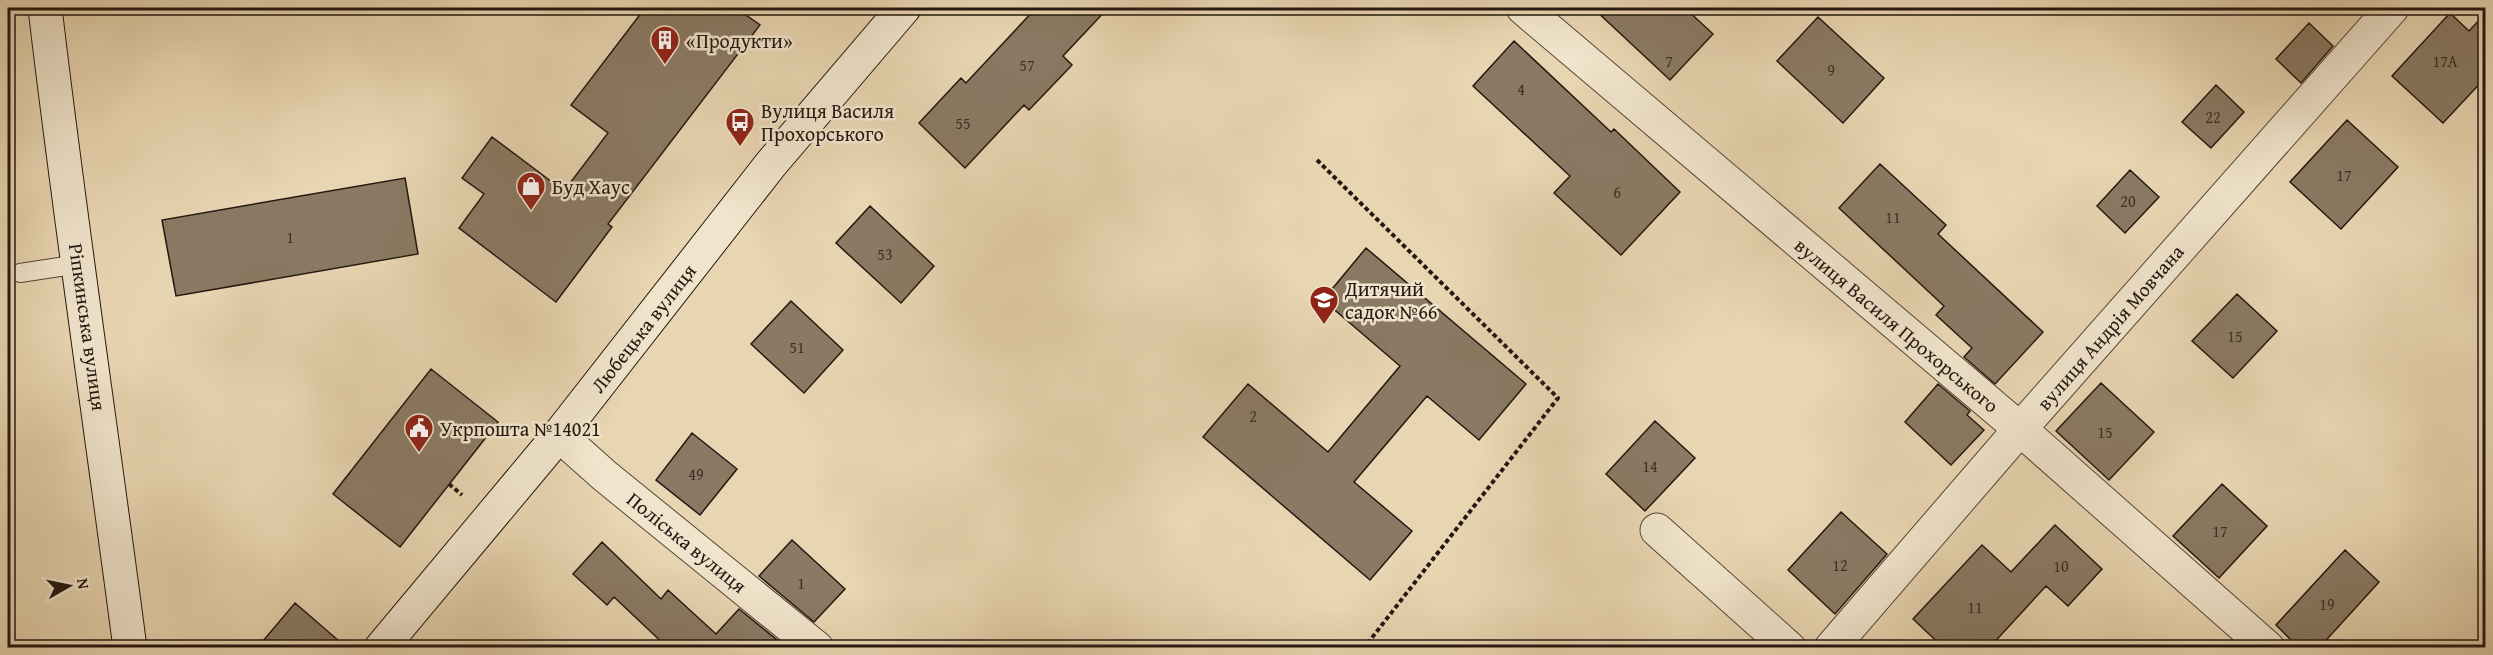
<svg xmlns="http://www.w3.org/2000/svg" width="2493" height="655" viewBox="0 0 2493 655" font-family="'Gentium Book Plus',serif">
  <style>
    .building { fill: #8a7a64; stroke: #241711; stroke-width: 1.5 }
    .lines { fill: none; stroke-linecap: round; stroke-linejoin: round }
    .lane-casing { stroke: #554639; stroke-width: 20 }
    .street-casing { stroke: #554639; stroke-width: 35 }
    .secondary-casing { stroke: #241711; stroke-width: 35 }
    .path { stroke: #241711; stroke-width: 4; stroke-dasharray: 4.5 3; stroke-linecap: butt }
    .lane { stroke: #f0e4cc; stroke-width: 18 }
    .street { stroke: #f0e4cc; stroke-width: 33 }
    .secondary { stroke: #f0e4cc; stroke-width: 33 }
    .labels { text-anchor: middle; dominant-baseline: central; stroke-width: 5; stroke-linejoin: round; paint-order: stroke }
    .number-label { font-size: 16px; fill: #3e3026 }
    .poi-label { font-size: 20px; fill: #241711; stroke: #f0e4cc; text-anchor: start }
    .street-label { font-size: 20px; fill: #241711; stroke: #f0e4cc }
  </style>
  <rect width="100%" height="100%" fill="#e8d5b1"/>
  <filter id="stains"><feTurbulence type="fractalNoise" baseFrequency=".00333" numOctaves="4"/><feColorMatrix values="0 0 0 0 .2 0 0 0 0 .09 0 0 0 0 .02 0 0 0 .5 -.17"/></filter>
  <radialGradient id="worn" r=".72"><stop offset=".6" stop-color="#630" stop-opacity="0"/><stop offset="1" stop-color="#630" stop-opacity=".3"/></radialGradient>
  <!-- building -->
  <path class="building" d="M645,8H736L760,25L608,224L612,227L556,302L459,228L484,194L462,178L492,137L564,191L608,133L571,105Z
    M1036,8H1108L1063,56L1072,65L1029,110L1024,105L965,168L919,123L961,78L966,83Z
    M1593,8H1685L1713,34L1670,80Z
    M2450,13L2469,31L2486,13V77L2443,123L2392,76Z
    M1818,17L1884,78L1843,123L1777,61Z
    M2309,23L2333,46L2301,83L2276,59Z
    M1514,41L1611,132L1614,129L1680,192L1621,255L1554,193L1570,176L1473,86Z
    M2216,85L2244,112L2211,148L2182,122Z
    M2347,120L2398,167L2341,229L2290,182Z
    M1880,164L1946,225L1938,234L2043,332L1995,384L1964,357L1972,348L1936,315L1944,306L1839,208Z
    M2130,170L2159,197L2125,233L2097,206Z
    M405,178L418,254L176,296L162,220Z
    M870,206L934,266L901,303L836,243Z
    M1366,248L1526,384L1479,440L1427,396L1354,482L1412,531L1370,580L1203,437L1248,384L1328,452L1400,366L1323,300Z
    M2237,294L2277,331L2233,378L2192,341Z
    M791,301L843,350L804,393L751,344Z
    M431,369L498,422L400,547L333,494Z
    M2101,383L2154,432L2109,480L2056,431Z
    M1938,384L1970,411L1967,415L1984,430L1951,465L1905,422Z
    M1655,421L1695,458L1645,511L1606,474Z
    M692,433L737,469L700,515L656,480Z
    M2222,484L2267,526L2219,578L2173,536Z
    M1841,512L1887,554L1835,614L1788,570Z
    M2055,525L2102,569L2068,606L2046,586L1989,648H1944L1913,619L1982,545L2011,572Z
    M792,540L845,589L814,622L759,576Z
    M602,542L661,599L668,590L716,634L739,609L787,648H668L614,597L607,605L573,574Z
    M2345,550L2379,582L2319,648H2299L2276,625Z
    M295,603L347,648H257Z"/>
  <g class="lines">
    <!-- lane casing -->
    <g class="lane-casing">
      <path id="lane" d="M20,273L79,264"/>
    </g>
    <!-- street casing -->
    <g class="street-casing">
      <path id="street" d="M1523,8L2020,429L2268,648
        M559,435L605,476L817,648
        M1657,530L1789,648
        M1831,648L2020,429L2392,8"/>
    </g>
    <!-- secondary casing -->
    <g class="secondary-casing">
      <path id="secondary" d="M45,8C70,221 102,434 130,648
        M381,648L559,435L771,164L904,8"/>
    </g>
    <!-- path -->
    <path class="path" d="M1317,160L1558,398L1364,648
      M449,484L462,495"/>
    <!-- lane -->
    <use href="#lane" class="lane"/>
    <!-- street -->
    <use href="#street" class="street"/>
    <!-- secondary -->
    <use href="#secondary" class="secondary"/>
  </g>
  <!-- icons -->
  <defs>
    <g id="building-pin" transform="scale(1.5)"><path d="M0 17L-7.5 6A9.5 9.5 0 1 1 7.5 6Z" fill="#8f2418" stroke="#f0e4cc"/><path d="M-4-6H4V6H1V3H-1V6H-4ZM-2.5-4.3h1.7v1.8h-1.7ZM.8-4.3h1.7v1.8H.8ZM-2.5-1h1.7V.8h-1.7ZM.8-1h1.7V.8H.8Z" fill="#fff"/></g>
    <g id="bus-pin" transform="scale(1.5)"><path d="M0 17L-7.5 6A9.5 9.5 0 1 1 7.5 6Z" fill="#8f2418" stroke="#f0e4cc"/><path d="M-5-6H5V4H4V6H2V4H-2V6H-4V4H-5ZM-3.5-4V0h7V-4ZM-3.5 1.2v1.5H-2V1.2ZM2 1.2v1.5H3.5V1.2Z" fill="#fff"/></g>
    <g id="shop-pin" transform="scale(1.5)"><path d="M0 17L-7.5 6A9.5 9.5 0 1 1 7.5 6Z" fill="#8f2418" stroke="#f0e4cc"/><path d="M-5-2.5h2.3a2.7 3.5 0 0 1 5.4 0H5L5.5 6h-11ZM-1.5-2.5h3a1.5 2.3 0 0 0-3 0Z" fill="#fff"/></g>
    <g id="school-pin" transform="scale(1.5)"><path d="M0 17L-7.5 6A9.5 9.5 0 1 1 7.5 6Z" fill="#8f2418" stroke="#f0e4cc"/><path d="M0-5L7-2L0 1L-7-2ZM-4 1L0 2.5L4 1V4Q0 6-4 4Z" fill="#fff"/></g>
    <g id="civic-pin" transform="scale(1.5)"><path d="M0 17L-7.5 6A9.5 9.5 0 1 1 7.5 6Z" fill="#8f2418" stroke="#f0e4cc"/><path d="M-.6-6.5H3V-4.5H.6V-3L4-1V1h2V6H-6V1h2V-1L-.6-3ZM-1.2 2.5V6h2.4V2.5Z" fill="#fff"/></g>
  </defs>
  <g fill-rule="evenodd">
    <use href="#building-pin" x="665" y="40"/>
    <use href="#bus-pin" x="740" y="122"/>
    <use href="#shop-pin" x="531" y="186"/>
    <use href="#school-pin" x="1324" y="300"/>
    <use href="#civic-pin" x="419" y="428"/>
  </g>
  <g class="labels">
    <!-- number labels -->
    <g class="number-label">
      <text x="1669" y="61">7</text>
      <text x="2445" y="61">17А</text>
      <text x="1027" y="65">57</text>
      <text x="1831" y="70">9</text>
      <text x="1521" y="89">4</text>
      <text x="2213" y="117">22</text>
      <text x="963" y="123">55</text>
      <text x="2344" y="175">17</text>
      <text x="1617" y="192">6</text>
      <text x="2128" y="201">20</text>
      <text x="1893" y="217">11</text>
      <text x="290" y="237">1</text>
      <text x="885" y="254">53</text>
      <text x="2235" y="336">15</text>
      <text x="797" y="347">51</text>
      <text x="1253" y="416">2</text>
      <text x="2105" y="432">15</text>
      <text x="1650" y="466">14</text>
      <text x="696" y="474">49</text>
      <text x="2220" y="531">17</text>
      <text x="1840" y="565">12</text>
      <text x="2061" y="566">10</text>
      <text x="801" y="583">1</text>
      <text x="2327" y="604">19</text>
      <text x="1975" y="607">11</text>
    </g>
    <!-- poi labels -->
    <g class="poi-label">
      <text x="686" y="40">«Продукти»</text>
      <text x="761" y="110">Вулиця Василя<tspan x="761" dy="23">Прохорського</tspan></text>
      <text x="552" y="186">Буд Хаус</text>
      <text x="1345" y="288">Дитячий<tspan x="1345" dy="23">садок №66</tspan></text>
      <text x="440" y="428">Укрпошта №14021</text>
    </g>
    <!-- street labels -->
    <g class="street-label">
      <text transform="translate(1897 325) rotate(40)">вулиця Василя Прохорського</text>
      <text transform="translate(88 327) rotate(82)">Ріпкинська вулиця</text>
      <text transform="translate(2110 327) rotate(-49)">вулиця Андрія Мовчана</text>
      <text transform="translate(643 328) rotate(-52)">Любецька вулиця</text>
      <text transform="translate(687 542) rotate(39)">Поліська вулиця</text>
    </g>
  </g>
  <!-- margin -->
  <rect width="2493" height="655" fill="none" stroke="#e8d5b1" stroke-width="30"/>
  <rect x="9" y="9" width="2475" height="637" fill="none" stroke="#241711" stroke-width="3"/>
  <rect x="15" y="15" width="2463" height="625" fill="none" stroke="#241711" stroke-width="1.5"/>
  <!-- north arrow -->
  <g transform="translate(69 586) rotate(81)" stroke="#f0e4cc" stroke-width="4.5" paint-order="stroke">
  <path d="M0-4.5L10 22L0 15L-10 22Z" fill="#241711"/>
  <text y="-9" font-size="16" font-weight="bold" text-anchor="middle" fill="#241711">N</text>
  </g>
  <rect width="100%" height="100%" filter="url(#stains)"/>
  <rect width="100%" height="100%" fill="url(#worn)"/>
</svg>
